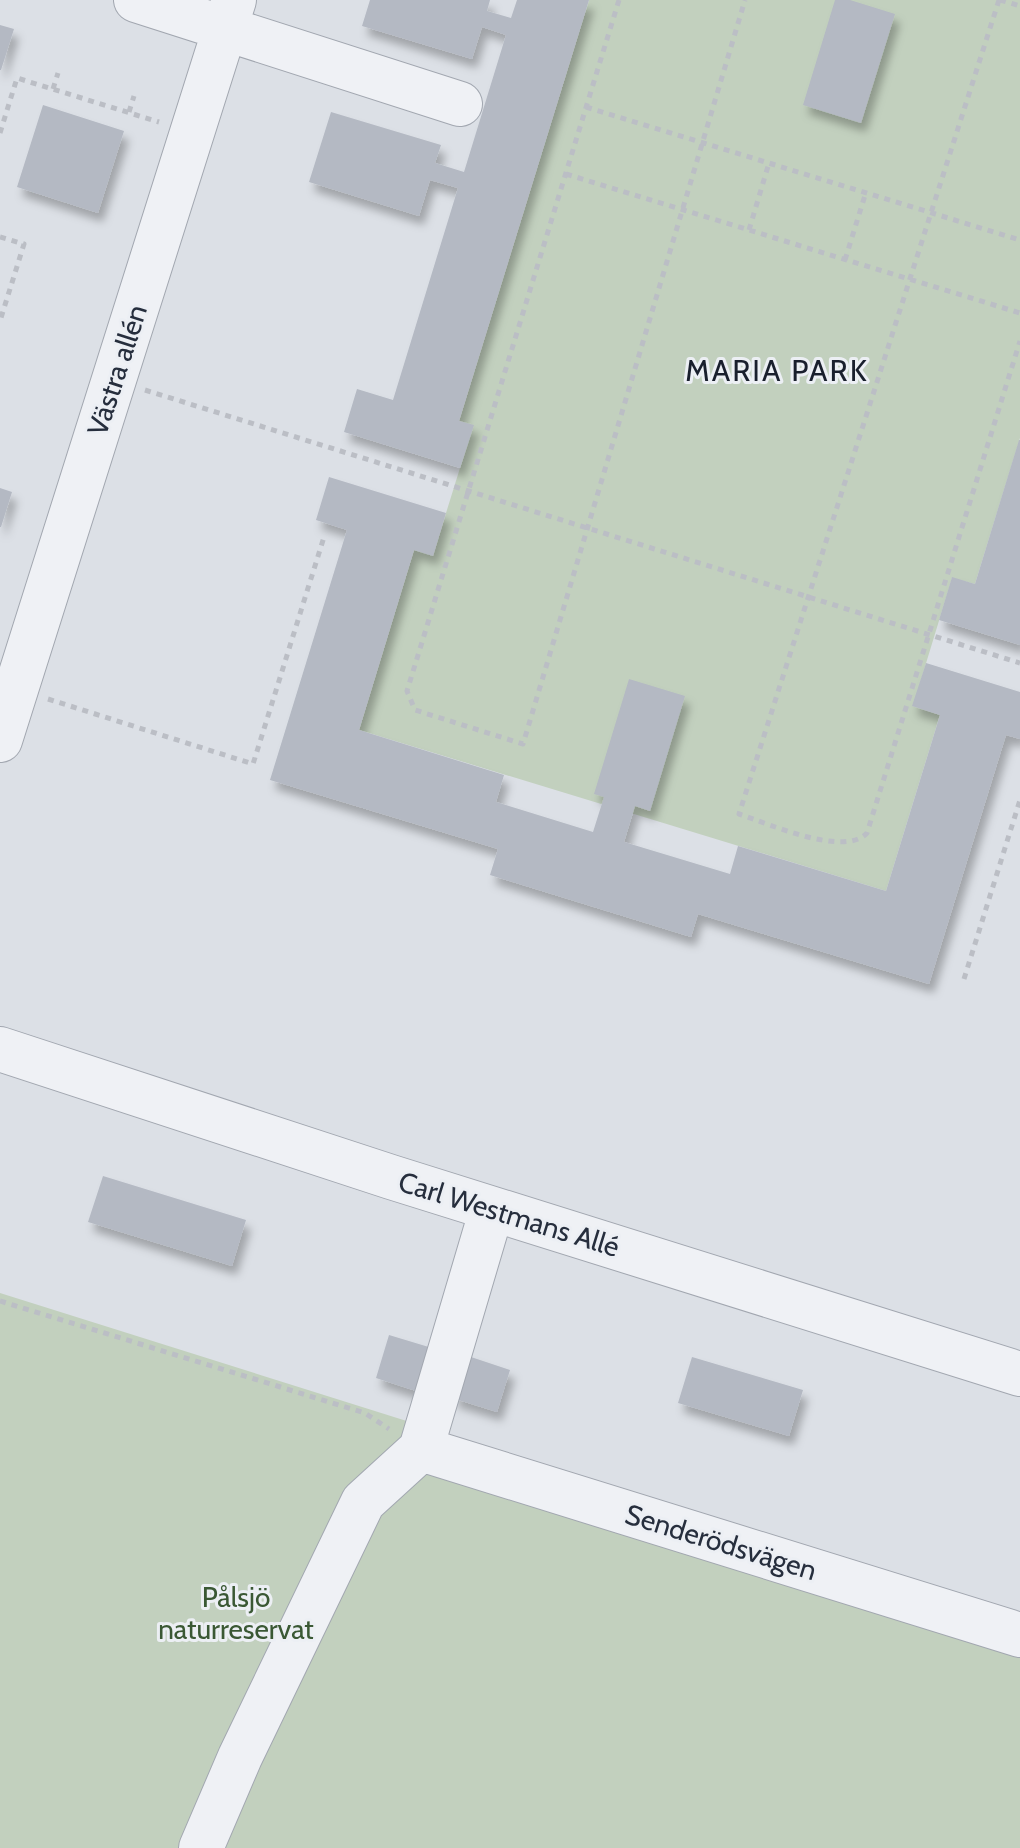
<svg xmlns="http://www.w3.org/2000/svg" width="1020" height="1848" viewBox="0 0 1020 1848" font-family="Cabin,sans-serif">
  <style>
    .green { fill: #c2d0be }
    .building { fill: #b4b9c3; filter: url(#shadow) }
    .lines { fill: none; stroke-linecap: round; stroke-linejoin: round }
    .minor-casing { stroke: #a2a7b0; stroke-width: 46 }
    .path { stroke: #bbbec5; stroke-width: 5; stroke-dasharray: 6 6; stroke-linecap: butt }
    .minor { stroke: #eff1f5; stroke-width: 44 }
    .labels { text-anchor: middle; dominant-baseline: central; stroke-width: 6; stroke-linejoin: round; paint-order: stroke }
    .street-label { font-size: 28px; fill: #262e3d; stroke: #eceff4 }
    .park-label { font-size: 28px; fill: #3a5834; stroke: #eceff4 }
    .neighbourhood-label { font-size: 30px; letter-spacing: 2px; fill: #191f2d; stroke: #eceff4 }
  </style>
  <defs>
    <filter id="shadow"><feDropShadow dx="5" dy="9" stdDeviation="4" flood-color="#0004"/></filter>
  </defs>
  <rect width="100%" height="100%" fill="#dce0e6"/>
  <!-- green -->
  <path class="green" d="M589,0H1020V438L975,584L952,578L913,706L940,715L886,891L359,730L414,550L433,555L473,426L459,421Z
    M0,1293L1020,1614V1848H0Z"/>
  <!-- building -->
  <path class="building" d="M370,0H490L487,11L511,18L517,0H589L459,421L474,425L460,468L344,432L357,389L393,400L458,188L430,180L419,216L309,182L331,112L441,145L435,163L464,172L506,35L482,27L472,59L362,26Z
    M835,0H850L895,14L861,123L803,105Z
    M0,25L14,29L1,70H0Z
    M43,105L124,131L98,213L17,187Z
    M1019,440H1020V645L939,620L952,577L975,584Z
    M329,477L446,513L433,556L414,550L359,730L504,775L496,802L593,832L604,797L594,794L629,679L685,696L650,811L635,806L624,842L730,874L738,846L886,891L940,715L912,706L926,663L1020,692V739L1006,735L929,984L698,914L691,937L490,875L498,849L270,780L347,530L316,520Z
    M0,488L12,492L1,527H0Z
    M103,1176L246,1220L232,1266L88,1222Z
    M389,1335L432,1348L419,1392L376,1378Z
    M465,1355L510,1370L497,1412L452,1398Z
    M692,1357L803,1390L789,1436L678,1403Z"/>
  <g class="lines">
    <!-- minor casing -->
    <g class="minor-casing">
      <path id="minor" d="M136,0L460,104
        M0,740L234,0
        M0,1049L391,1177L1020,1374
        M421,1449L1020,1635
        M421,1449L492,1209
        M201,1848L240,1757L363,1502L421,1449"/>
    </g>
    <!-- path -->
    <path class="path" d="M619,0L407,691L415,710L523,744L745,0
      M999,0L739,814C767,823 844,858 867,833L1020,341
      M1000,0L1020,6
      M53,89L58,73
      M586,107L1020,240
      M129,112L134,96
      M0,133L17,78L159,122
      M566,174L1020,313
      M749,230L769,163
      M0,237L24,244L0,321
      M845,260L866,192
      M145,390L1020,663
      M48,699L253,764L324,537
      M964,979L1020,800
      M0,1301L365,1413L389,1429"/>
    <!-- minor -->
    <use href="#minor" class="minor"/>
  </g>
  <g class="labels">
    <!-- street labels -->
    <g class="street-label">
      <text transform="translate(117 370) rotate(-72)">Västra allén</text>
      <text transform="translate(509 1214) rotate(17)">Carl Westmans Allé</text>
      <text transform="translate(721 1542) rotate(17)">Senderödsvägen</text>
    </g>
    <!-- park labels -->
    <g class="park-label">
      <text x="236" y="1597">Pålsjö<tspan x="236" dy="32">naturreservat</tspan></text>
    </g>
    <!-- neighbourhood labels -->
    <g class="neighbourhood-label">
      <text x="777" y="370">MARIA PARK</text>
    </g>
  </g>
</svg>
